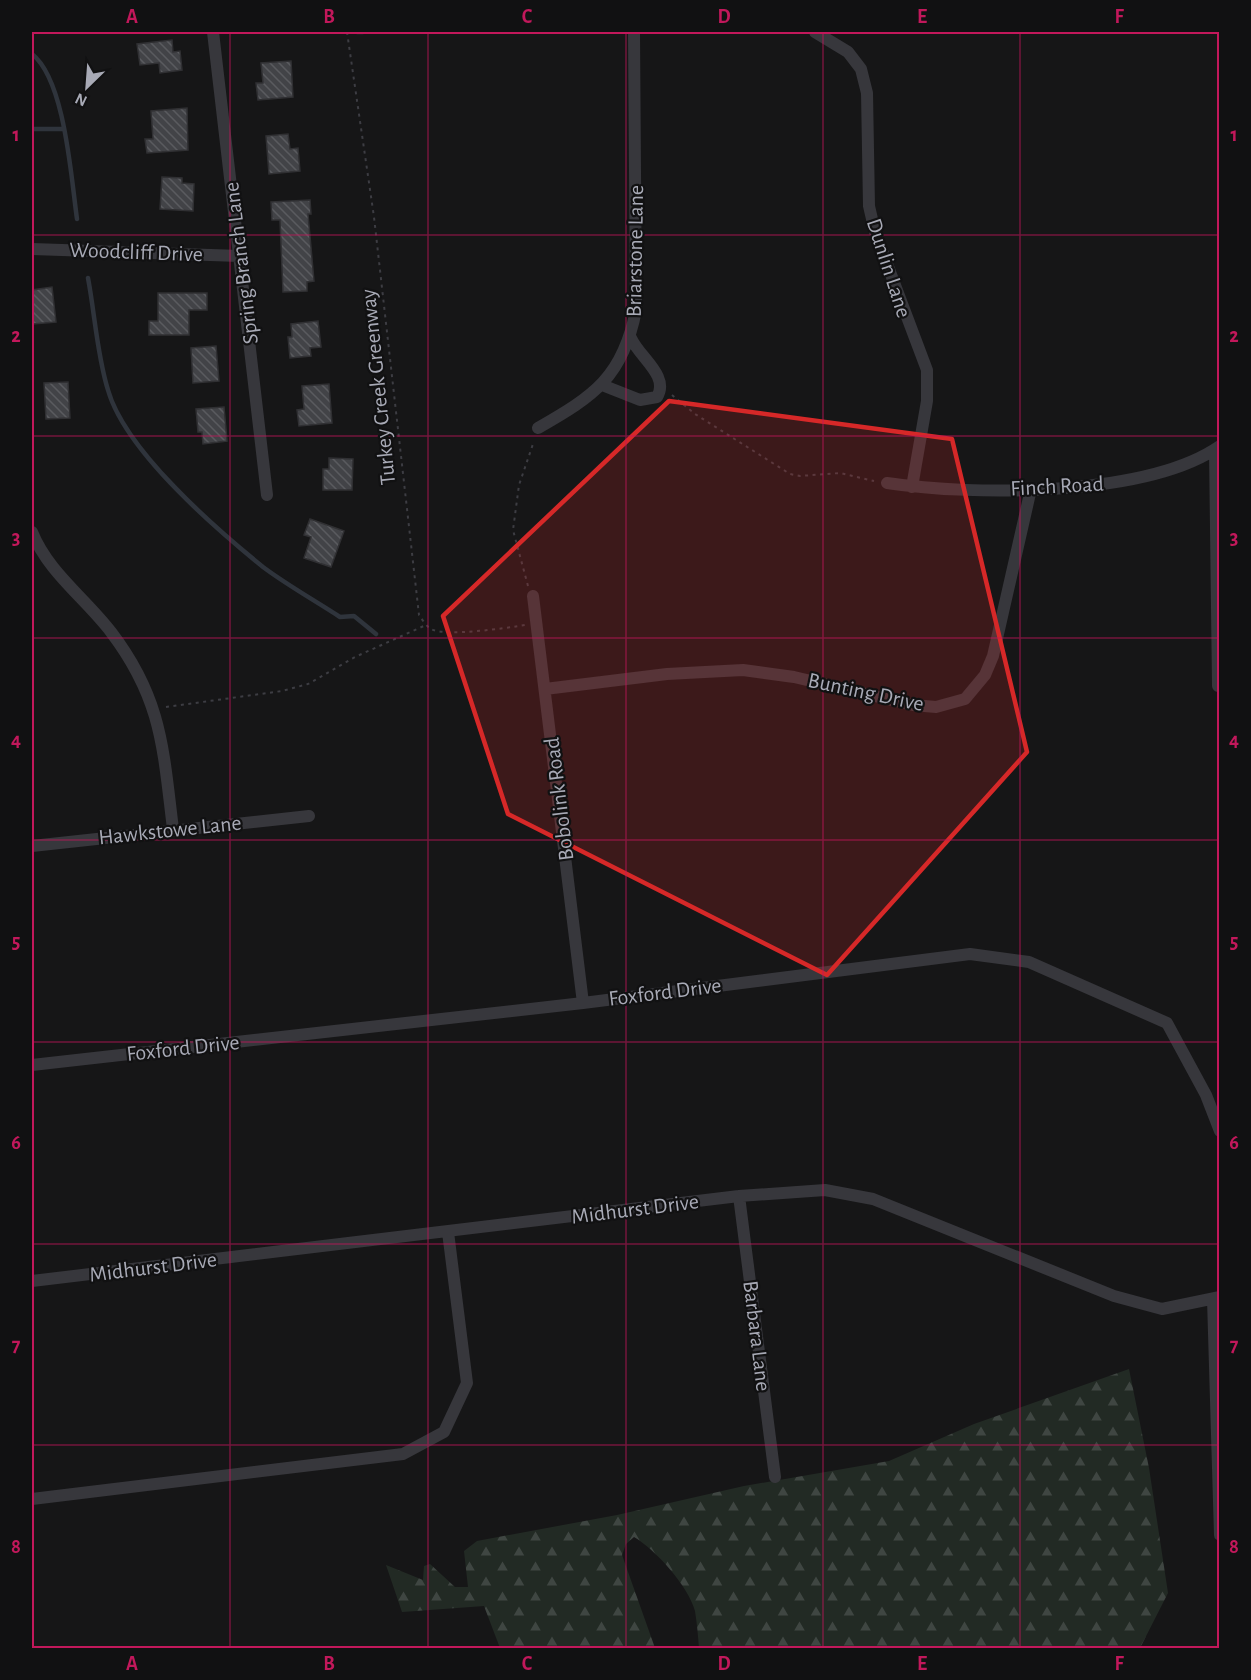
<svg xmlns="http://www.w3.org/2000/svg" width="1251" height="1680" viewBox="0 0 1251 1680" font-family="'Alegreya Sans',sans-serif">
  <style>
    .forest { fill: url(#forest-firs) }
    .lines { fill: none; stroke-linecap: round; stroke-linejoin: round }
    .stream { stroke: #2f343c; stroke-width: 4.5 }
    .building { fill: url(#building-back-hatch); stroke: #303033; stroke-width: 1.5 }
    .path { stroke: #3d3d43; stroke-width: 2; stroke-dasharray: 3 4.5; stroke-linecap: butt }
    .street { stroke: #37373c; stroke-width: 12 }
    .marked { fill: #d62828; fill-opacity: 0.2; stroke: #d62828; stroke-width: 4.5; stroke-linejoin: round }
    .grid { fill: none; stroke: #c2185b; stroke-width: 1.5; stroke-opacity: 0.55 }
    .labels { text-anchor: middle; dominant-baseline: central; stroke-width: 4.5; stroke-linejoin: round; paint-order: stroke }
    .street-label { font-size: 22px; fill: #a8aab6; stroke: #111112 }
    .neatline { fill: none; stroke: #c2185b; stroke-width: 2 }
    .grid-label { font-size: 20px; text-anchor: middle; font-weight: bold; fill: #c2185b }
  </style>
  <defs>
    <pattern id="forest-firs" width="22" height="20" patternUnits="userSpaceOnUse" patternTransform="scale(1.5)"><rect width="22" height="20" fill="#222a24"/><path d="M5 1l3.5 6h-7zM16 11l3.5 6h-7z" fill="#3f4642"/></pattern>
    <pattern id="building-back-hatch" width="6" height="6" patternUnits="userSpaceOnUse" patternTransform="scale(1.5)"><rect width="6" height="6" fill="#424347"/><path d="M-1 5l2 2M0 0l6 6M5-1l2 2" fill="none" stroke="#5a5b5f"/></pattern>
  </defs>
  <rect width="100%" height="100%" fill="#161617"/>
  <!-- forest -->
  <path class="forest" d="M1129,1369L1149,1468L1168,1593L1140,1648H699C698,1636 697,1623 695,1611C689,1587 655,1549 634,1537L626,1544L622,1555L655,1648H500L484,1606L402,1612L386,1565L423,1580L424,1566L430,1564L455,1587H468L464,1551L477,1541L617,1515L744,1486L889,1461L974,1424Z"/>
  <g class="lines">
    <!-- stream -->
    <path class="stream" d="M357,32H363
      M32,54C65,80 71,177 77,219
      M32,129H63
      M88,278C95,315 97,355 108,390C125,450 215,528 263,567C287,585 314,600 340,617L354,616L376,634"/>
  </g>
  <!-- building -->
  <path class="building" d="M172,40L173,52L180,51L182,70L160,73L159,63L140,65L137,44Z
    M291,61L293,97L258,100L256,83H263L261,63Z
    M187,108L188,150L147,153L145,139H153L151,111Z
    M288,134L290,149L298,148L300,171L269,174L266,136Z
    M162,177L182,178V183L194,184L193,211L160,209Z
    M310,200L311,214H308L314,281L307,282V291L283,292L280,220H272L271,202Z
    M52,287L56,322L33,324L32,290Z
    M158,293H207V310H189V335H149V321H158Z
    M318,321L321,347L310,348L311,356L290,358L288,337H292L291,324Z
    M216,346L219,381L193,383L191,348Z
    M68,382L70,418L46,419L44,383Z
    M329,384L332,423L299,426L297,410L304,409L302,386Z
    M224,407L227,441L203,444L202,432H198L196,409Z
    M329,458L353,459L352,490H323V469H329Z
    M310,519L344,531L331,567L304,558L311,537L304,535Z"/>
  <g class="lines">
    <!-- path -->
    <path class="path" d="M347,32L374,217L419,615C422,619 426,626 431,629C445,637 507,628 525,625
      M672,395L695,414L790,474L800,476L840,473L874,481
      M528,586L513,530L519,485L534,441
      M166,707L282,691L308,684L355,657L426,625"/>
    <!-- street -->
    <path class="street" d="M213,32L267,495
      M815,32L848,52L861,69L867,93L869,206L875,232L927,370V401L912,487
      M32,249L240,256
      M602,385L640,400L657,397C670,376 639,357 631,338
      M538,428C594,396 623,377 636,310L634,32
      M1215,450L1218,686
      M887,483C973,496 1147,497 1220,446
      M32,532C48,572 85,598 111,632C162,699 163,748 173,829
      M533,596L583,1003
      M545,689L667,674L743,670L794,677L913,705L936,707L965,699L985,675L993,656L1031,489
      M32,846L309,816
      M32,1065L583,1003L970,954L1029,962L1167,1023L1206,1095L1220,1131
      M739,1196L775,1477
      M32,1281L739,1196L825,1190L873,1199L1114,1296L1162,1309L1220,1297
      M1213,1299L1220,1535
      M32,1499L403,1454L444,1432L467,1383L448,1232"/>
  </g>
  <!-- marked area -->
  <path class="marked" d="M669,401L952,439L1027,752L827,975L508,814L443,616Z"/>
  <!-- grid -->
  <path class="grid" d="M230,32V1648M428,32V1648M626,32V1648M823,32V1648M1020,32V1648M32,235H1220M32,436H1220M32,638H1220M32,840H1220M32,1042H1220M32,1244H1220M32,1445H1220"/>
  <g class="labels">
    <!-- street labels -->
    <g class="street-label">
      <text transform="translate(635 251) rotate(-89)">Briarstone Lane</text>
      <text transform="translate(136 252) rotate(2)">Woodcliff Drive</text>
      <text transform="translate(241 263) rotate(-97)">Spring Branch Lane</text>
      <text transform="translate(889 268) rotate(72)">Dunlin Lane</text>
      <text transform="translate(378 387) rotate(-96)">Turkey Creek Greenway</text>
      <text transform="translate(1057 486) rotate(-3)">Finch Road</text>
      <text transform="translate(866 692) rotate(12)">Bunting Drive</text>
      <text transform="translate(559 799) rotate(-97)">Bobolink Road</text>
      <text transform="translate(170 830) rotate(-6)">Hawkstowe Lane</text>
      <text transform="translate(665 992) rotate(-7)">Foxford Drive</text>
      <text transform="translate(183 1048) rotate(-6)">Foxford Drive</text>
      <text transform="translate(635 1209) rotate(-7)">Midhurst Drive</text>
      <text transform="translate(153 1267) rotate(-7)">Midhurst Drive</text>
      <text transform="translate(757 1336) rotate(83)">Barbara Lane</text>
    </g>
  </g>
  <!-- border -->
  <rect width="1251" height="1680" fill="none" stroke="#111112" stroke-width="66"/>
  <!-- north arrow -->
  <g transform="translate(87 87) rotate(205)" stroke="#111112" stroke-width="4.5" paint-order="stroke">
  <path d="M0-4.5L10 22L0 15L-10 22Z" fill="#a8aab6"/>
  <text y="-9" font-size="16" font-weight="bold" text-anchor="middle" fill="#a8aab6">N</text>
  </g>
  <rect x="33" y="33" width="1185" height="1614" class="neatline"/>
  <g class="grid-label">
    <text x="132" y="23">A</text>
    <text x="329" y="23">B</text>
    <text x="527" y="23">C</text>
    <text x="724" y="23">D</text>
    <text x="922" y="23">E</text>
    <text x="1119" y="23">F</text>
    <text x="16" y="141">1</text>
    <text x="1234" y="141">1</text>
    <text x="16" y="342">2</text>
    <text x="1234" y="342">2</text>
    <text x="16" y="544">3</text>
    <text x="1234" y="544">3</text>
    <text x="16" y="746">4</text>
    <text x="1234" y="746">4</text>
    <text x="16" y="948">5</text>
    <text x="1234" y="948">5</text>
    <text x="16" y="1149">6</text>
    <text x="1234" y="1149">6</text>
    <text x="16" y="1351">7</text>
    <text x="1234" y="1351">7</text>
    <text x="16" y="1553">8</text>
    <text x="1234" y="1553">8</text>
    <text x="132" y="1670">A</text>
    <text x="329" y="1670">B</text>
    <text x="527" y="1670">C</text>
    <text x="724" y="1670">D</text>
    <text x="922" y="1670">E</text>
    <text x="1119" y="1670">F</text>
  </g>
</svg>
